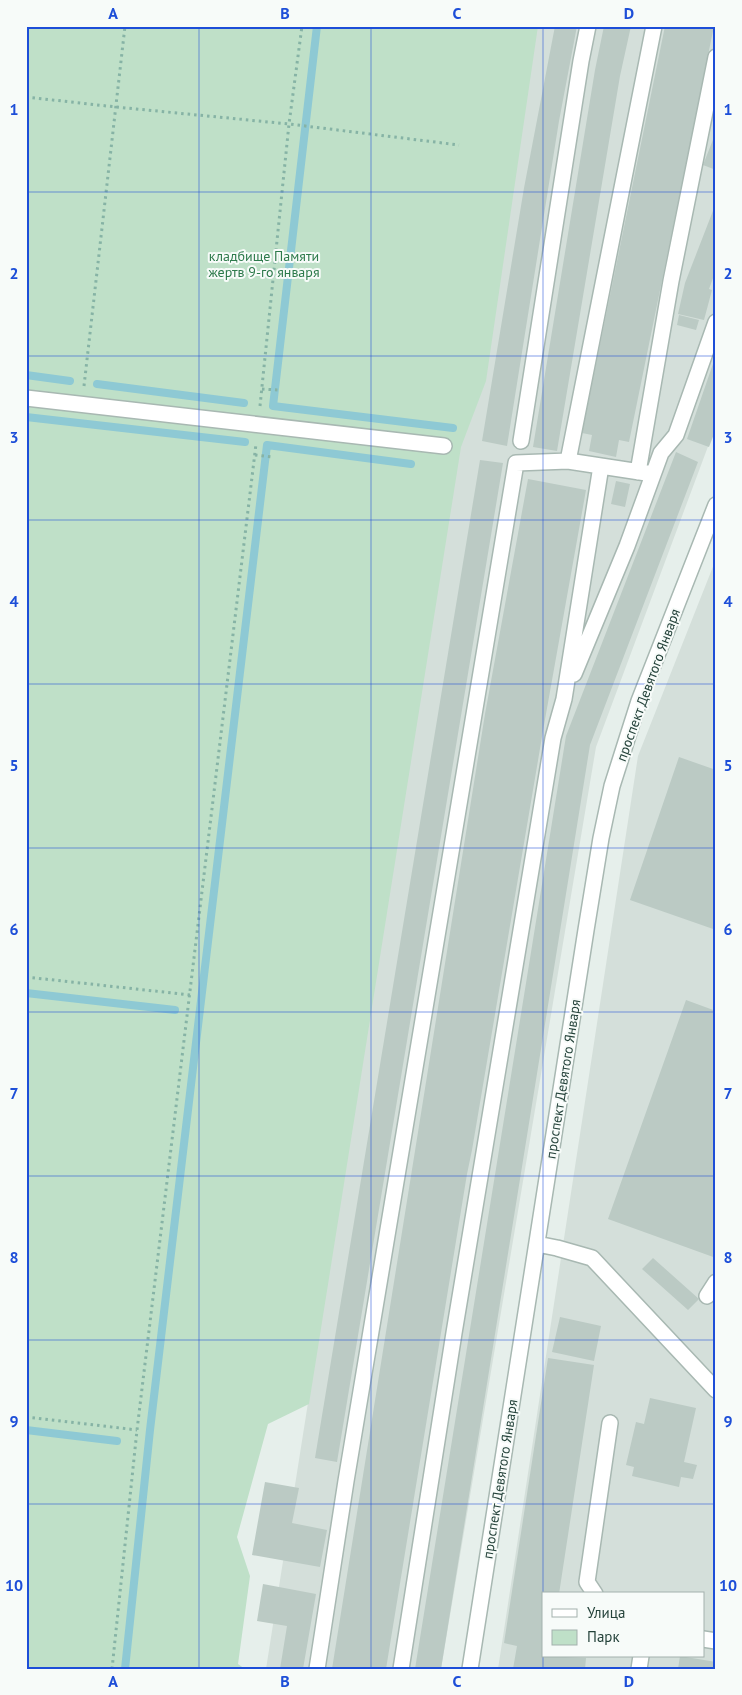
<svg xmlns="http://www.w3.org/2000/svg" width="742" height="1695" viewBox="0 0 742 1695" font-family="'PT Sans',sans-serif">
  <style>
    .built { fill: #d4dfda; fill-rule: evenodd }
    .green { fill: #bfe0c8 }
    .lines { fill: none; stroke-linecap: round; stroke-linejoin: round }
    .stream { stroke: #8ec9d4; stroke-width: 8 }
    .building { fill: #bbcac4 }
    .minor-casing { stroke: #a8b8b2; stroke-width: 18 }
    .path { stroke: #86b3a5; stroke-width: 3; stroke-dasharray: 2.5 4; stroke-linecap: butt }
    .minor { stroke: #fff; stroke-width: 15 }
    .grid { fill: none; stroke: #1d4ed8; stroke-width: 1; stroke-opacity: 0.55 }
    .labels { text-anchor: middle; dominant-baseline: central; stroke-width: 4; stroke-linejoin: round; paint-order: stroke }
    .park-label { font-size: 14px; fill: #2d7a4b; stroke: #f7fbf9 }
    .street-label { font-size: 14px; fill: #24423a; stroke: #f7fbf9 }
    .neatline { fill: none; stroke: #1d4ed8; stroke-width: 2 }
    .grid-label { font-size: 16px; text-anchor: middle; font-weight: bold; fill: #1d4ed8 }
  </style>
  <rect width="100%" height="100%" fill="#e6efeb"/>
  <!-- built -->
  <path class="built" d="M530,26H716V425L596,747L441,1669H266L459,446Z
    M716,559V1669H498L638,756ZM543,1594H703V1656H543Z"/>
  <!-- green -->
  <path class="green" d="M26,26H538L486,381L461,447L309,1404L268,1424L237,1537L250,1576L238,1664L245,1669H26Z"/>
  <g class="lines">
    <!-- stream -->
    <path class="stream" d="M317,26L273,406L453,428
      M26,375L70,381
      M97,384L244,403
      M26,417L245,442
      M26,993L175,1010
      M26,1430L117,1441
      M125,1669L150,1430L267,445L411,464"/>
  </g>
  <!-- building -->
  <path class="building" d="M555,26H577L559,121L507,446L482,441L524,188Z
    M604,26H631L620,76L557,451L533,447L595,70Z
    M665,26H714L629,442L619,440L616,457L589,451L592,435L582,433Z
    M716,132V170L703,165Z
    M716,203V270L709,289L712,290L704,320L678,314L685,283Z
    M679,315L699,320L696,330L677,325Z
    M715,358L716,429L709,447L687,439Z
    M676,452L698,462L590,745L441,1669H415L566,736Z
    M480,460L503,463L337,1462L315,1458Z
    M528,479L586,490L544,725L472,1150L467,1174L386,1669H332L485,714Z
    M616,481L630,484L625,507L611,504Z
    M679,757L716,770V930L630,900Z
    M686,1000L716,1011V1258L608,1219Z
    M653,1258L699,1299L688,1310L642,1269Z
    M560,1317L601,1326L594,1361L552,1352Z
    M548,1358L594,1365L559,1594H543V1656L586,1658L585,1669H513L517,1646L504,1643Z
    M650,1398L696,1408L684,1462L697,1465L693,1479L681,1477L679,1487L632,1476L634,1467L626,1465L636,1422L644,1424Z
    M265,1482L299,1488L292,1523L327,1530L320,1567L252,1555Z
    M263,1584L316,1594L303,1669H280L287,1626L257,1621Z
    M680,1656L716,1662V1669H678Z"/>
  <g class="lines">
    <!-- minor casing -->
    <g class="minor-casing">
      <path id="minor" d="M26,398L444,446
        M521,441L581,61L588,26
        M568,461L654,26
        M638,472L671,281L716,57
        M574,674L627,546L661,453L676,435L716,322
        M537,1244L557,1248L592,1258L716,1390
        M707,1296L716,1282
        M595,1594L587,1582L610,1423
        M703,1639L716,1641
        M317,1669L346,1481L516,463L568,461L653,474
        M401,1669L454,1333L553,738L564,699L601,466
        M470,1669L586,930L601,838L612,786L639,701L716,505
        M639,1669L641,1656"/>
    </g>
    <!-- path -->
    <path class="path" d="M26,97L116,107L289,124L459,145
      M84,386L125,26
      M262,389L279,390
      M260,406L289,124L302,26
      M255,455L272,457
      M26,977L191,995
      M26,1417L137,1430
      M112,1669L137,1430L256,444"/>
    <!-- minor -->
    <use href="#minor" class="minor"/>
  </g>
  <!-- grid -->
  <path class="grid" d="M199,26V1669M371,26V1669M543,26V1669M26,192H716M26,356H716M26,520H716M26,684H716M26,848H716M26,1012H716M26,1176H716M26,1340H716M26,1504H716"/>
  <g class="labels">
    <!-- park labels -->
    <g class="park-label">
      <text x="264" y="256">кладбище Памяти<tspan x="264" dy="16">жертв 9-го января</tspan></text>
    </g>
    <!-- street labels -->
    <g class="street-label">
      <text transform="translate(648 685) rotate(-70)">проспект Девятого Января</text>
      <text transform="translate(563 1079) rotate(-81)">проспект Девятого Января</text>
      <text transform="translate(500 1479) rotate(-81)">проспект Девятого Января</text>
    </g>
  </g>
  <!-- border -->
  <rect width="742" height="1695" fill="none" stroke="#f7fbf9" stroke-width="55"/>
  <!-- legend -->
  <rect x="542" y="1592" width="162" height="65" fill="#f7fbf9" stroke="#a3b1ad"/>
  <rect x="552" y="1609" width="25" height="8" fill="#ffffff" stroke="#a3b1ad"/>
  <text x="587" y="1618" font-size="15" fill="#24423a">Улица</text>
  <rect x="552" y="1630" width="25" height="15" fill="#bfe0c8" stroke="#a3b1ad"/>
  <text x="587" y="1642" font-size="15" fill="#24423a">Парк</text>
  <rect x="28" y="28" width="686" height="1640" class="neatline"/>
  <g class="grid-label">
    <text x="113" y="19">A</text>
    <text x="285" y="19">B</text>
    <text x="457" y="19">C</text>
    <text x="629" y="19">D</text>
    <text x="14" y="115">1</text>
    <text x="728" y="115">1</text>
    <text x="14" y="279">2</text>
    <text x="728" y="279">2</text>
    <text x="14" y="443">3</text>
    <text x="728" y="443">3</text>
    <text x="14" y="607">4</text>
    <text x="728" y="607">4</text>
    <text x="14" y="771">5</text>
    <text x="728" y="771">5</text>
    <text x="14" y="935">6</text>
    <text x="728" y="935">6</text>
    <text x="14" y="1099">7</text>
    <text x="728" y="1099">7</text>
    <text x="14" y="1263">8</text>
    <text x="728" y="1263">8</text>
    <text x="14" y="1427">9</text>
    <text x="728" y="1427">9</text>
    <text x="14" y="1591">10</text>
    <text x="728" y="1591">10</text>
    <text x="113" y="1687">A</text>
    <text x="285" y="1687">B</text>
    <text x="457" y="1687">C</text>
    <text x="629" y="1687">D</text>
  </g>
</svg>
